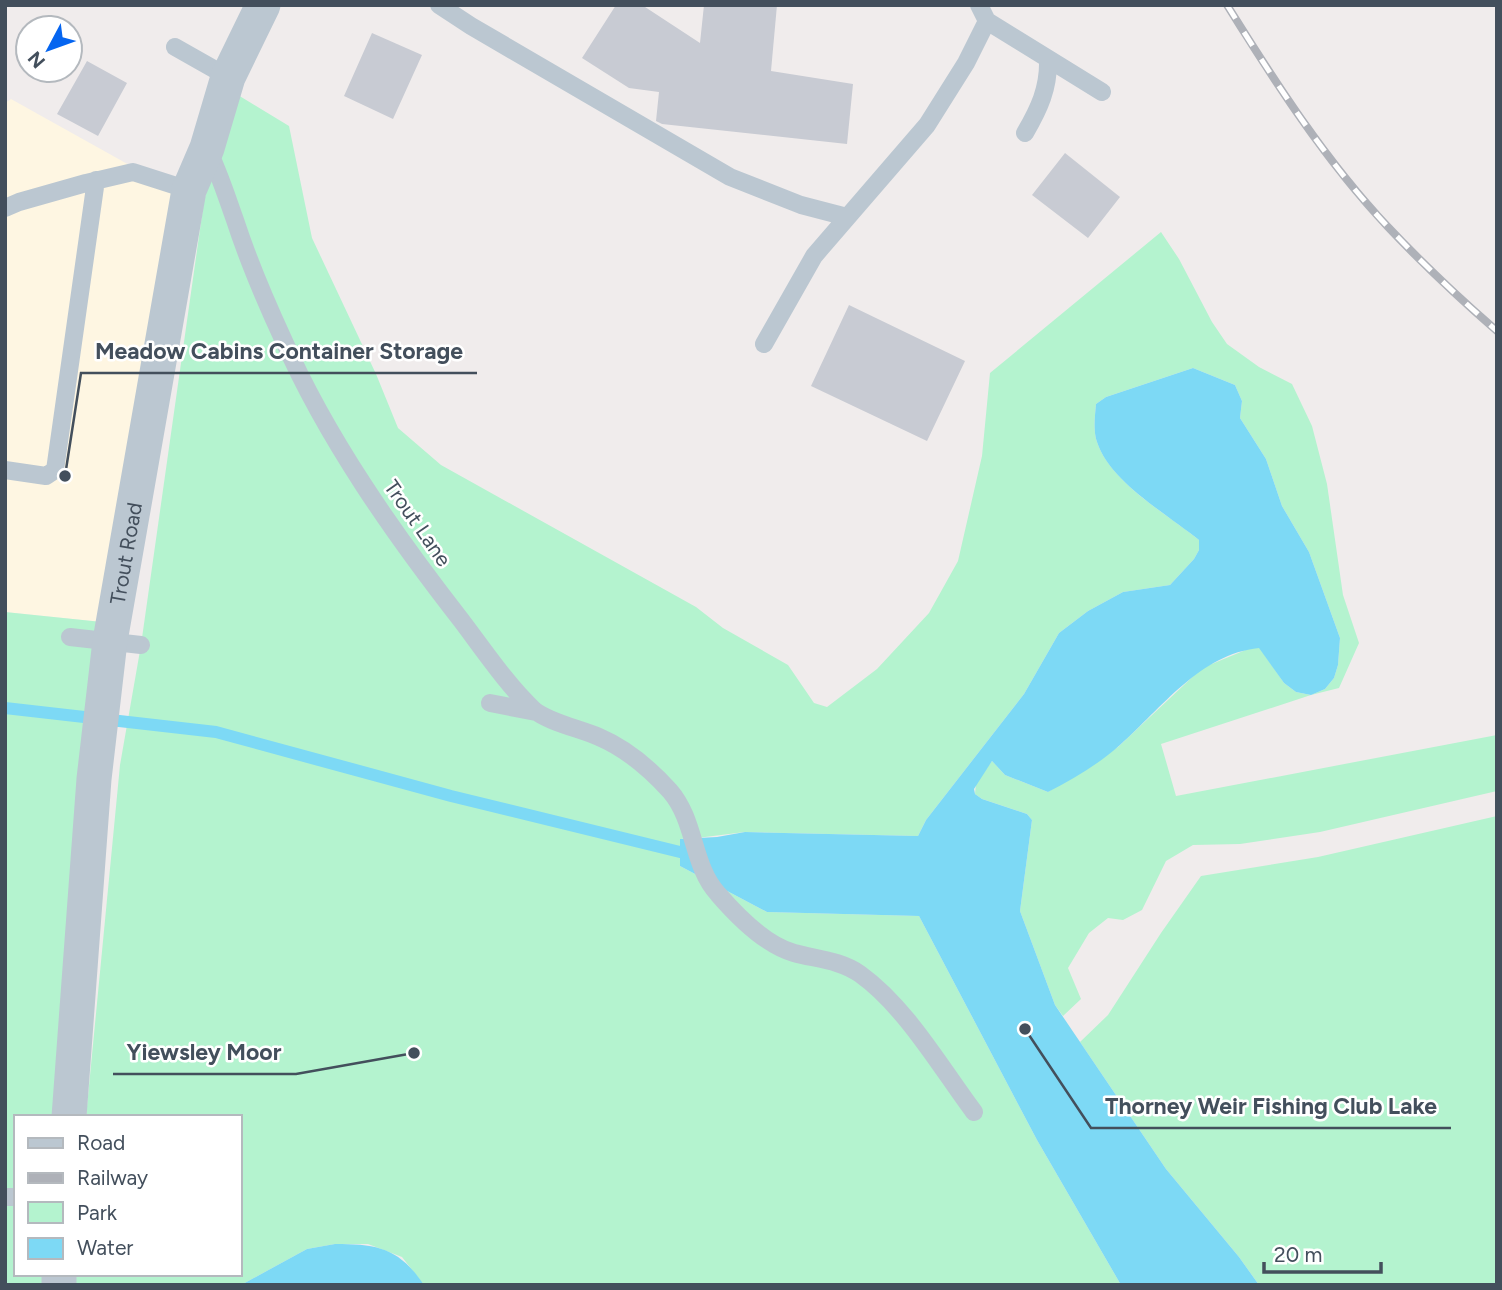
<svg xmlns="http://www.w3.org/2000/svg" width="1502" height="1290" viewBox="0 0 1502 1290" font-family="Figtree,sans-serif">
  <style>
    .commercial { fill: #fef6e2 }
    .green { fill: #b4f3cf }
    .water { fill: #7dd9f5 }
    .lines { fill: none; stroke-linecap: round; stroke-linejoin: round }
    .stream { stroke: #7dd9f5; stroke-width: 12 }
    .building { fill: #c8cbd3 }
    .lane { stroke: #bbc7d1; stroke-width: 18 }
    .street { stroke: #bbc7d1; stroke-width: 35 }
    .rail-casing { stroke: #aeb1b8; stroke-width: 8 }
    .rail { stroke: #fff; stroke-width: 5; stroke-dasharray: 16; stroke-linecap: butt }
    .labels { text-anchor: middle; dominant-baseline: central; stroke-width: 5; stroke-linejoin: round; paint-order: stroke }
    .street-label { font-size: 21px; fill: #434f5c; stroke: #fff }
    .leader { fill: none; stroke: #434f5c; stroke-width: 2.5 }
    .callout-dot { fill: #434f5c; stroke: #fff; stroke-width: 2.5 }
    .callout-label { font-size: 23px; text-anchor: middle; font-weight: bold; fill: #434f5c; stroke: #fff; stroke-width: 5; stroke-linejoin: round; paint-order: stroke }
  </style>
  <rect width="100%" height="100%" fill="#f0ecec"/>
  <!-- commercial -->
  <path class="commercial" d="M11,99L140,171L189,190L145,341L102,622L5,612V103Z"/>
  <!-- green -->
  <path class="green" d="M233,92L289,126L312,238L376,374L398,428L441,465L696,607L723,628L788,665L814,703L827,707L877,669L929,613L958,561L982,456L990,373L1161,232L1179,259L1212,322L1227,344L1259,367L1292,384L1312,426L1327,484L1343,595L1359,643L1339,688L1311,695L1161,744L1176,796L1497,735V791L1320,832L1240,844L1193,845L1166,861L1142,910L1123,920L1108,918L1089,933L1068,968L1081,999L1063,1016L1055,1005L1020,911L1032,820L1027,814L982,799L975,794L976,783L992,761L1005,775L1048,792L1118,747L1202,668L1248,649L1259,647L1284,683L1296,692L1311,695L1325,689L1334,678L1338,665L1340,638L1309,552L1282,506L1266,459L1240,418L1242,401L1235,385L1193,368L1106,397L1096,404C1095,415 1093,431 1097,442C1111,483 1167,514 1199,540V550L1194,559L1170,585L1123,592L1088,611L1059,633L1024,694L926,820L918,836L745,832L697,838C692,826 687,811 679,799C642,746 552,707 490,699V709C504,711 519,712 533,715C574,725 648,763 671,799C679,810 684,826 690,838L680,839V866L767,912L919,916L1037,1140L1121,1285H424L402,1257L368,1244H335L307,1249L241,1285H70L71,1274H240V1117H86L120,765L141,645L204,201Z
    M5,612L102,622L60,1117H16V1274H51V1285H5Z
    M1497,816V1285H1259L1239,1257L1166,1169L1080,1042L1108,1015L1161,933L1201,876L1318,857Z"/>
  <!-- water -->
  <path class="water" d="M1193,368L1235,385L1242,401L1240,418L1266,459L1282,506L1309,552L1340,638L1338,665L1334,678L1325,689L1311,695L1296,692L1284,683L1259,648C1200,654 1162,708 1120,745C1099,764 1073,779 1048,792L1005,775L992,761L974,789L975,794L982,799L1027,814L1032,820L1020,911L1055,1005L1166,1169L1239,1257L1259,1285H1121L1037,1140L919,916L767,912L680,866V839L717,837L745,832L918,836L926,820L1024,694L1059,633L1088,611L1123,592L1170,585L1194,559L1199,550V540C1167,514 1110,482 1097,442C1093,431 1095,415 1096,404L1106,397Z
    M335,1244C378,1244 399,1248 424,1285H241L307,1249Z"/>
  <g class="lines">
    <!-- stream -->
    <path class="stream" d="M5,708L216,732L451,796L680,852"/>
  </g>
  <!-- building -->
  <path class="building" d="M616,5H642L700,43L704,5H777L771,71L853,84L847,144L662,124L656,121L659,92L629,88L582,58Z
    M372,33L422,55L393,119L344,96Z
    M87,61L127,83L98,136L57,114Z
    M1065,153L1120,197L1088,238L1032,195Z
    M849,305L965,361L927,441L811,386Z"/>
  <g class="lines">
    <!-- lane -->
    <path class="lane" d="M439,5L471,26L730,177L801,205L847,217
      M987,21L1102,92
      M175,47L228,77
      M1025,133C1039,109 1049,88 1048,59
      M207,148C219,172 226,195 235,220C248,260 265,300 283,339C327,439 394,534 461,620C483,649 508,686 534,710C548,722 581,729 599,737C625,748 651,770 670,791C696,821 692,866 718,894C737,916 765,945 794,953C816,959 840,960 860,974C906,1007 941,1068 974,1112
      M5,208L19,202L86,183L133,172L189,190
      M764,344L814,256L927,125L966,63L987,21L979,5
      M5,470L46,476L55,470L96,180
      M70,637L141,645
      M490,703L536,712
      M5,1197H16"/>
    <!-- street -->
    <g class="street">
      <path id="s1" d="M69,1117L94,779L110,641L189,190L207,148L228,77L263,5"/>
      <path d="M59,1285V1274"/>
    </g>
    <!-- rail casing -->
    <g class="rail-casing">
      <path id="rail" d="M1227,5C1275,82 1325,160 1388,227C1422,263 1459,298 1497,331"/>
    </g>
    <!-- rail -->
    <use href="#rail" class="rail"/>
  </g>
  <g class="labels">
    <!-- street labels -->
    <g class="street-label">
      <text transform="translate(418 523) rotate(55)">Trout Lane</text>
      <text stroke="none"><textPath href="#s1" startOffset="567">Trout Road</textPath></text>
    </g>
  </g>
  <!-- callouts -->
  <path class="leader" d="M65 476L81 373H477M414 1053L296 1074H113M1025 1029L1091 1128H1451"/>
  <g class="callout-dot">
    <circle cx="65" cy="476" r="7"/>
    <circle cx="414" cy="1053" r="7"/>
    <circle cx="1025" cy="1029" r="7"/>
  </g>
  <g class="callout-label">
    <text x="279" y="359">Meadow Cabins Container Storage</text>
    <text x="204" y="1060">Yiewsley Moor</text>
    <text x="1271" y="1114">Thorney Weir Fishing Club Lake</text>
  </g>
  <!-- border -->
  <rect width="1502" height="1290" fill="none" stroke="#434f5c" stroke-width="14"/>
  <!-- legend -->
  <rect x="14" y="1115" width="228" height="161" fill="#ffffff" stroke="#b4b9be" stroke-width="2"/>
  <rect x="28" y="1138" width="35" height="10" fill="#bbc7d1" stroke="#b4b9be" stroke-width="2"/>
  <text x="77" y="1150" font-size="21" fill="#434f5c">Road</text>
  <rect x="28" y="1173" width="35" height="10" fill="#aeb1b8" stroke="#b4b9be" stroke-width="2"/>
  <text x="77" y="1185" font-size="21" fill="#434f5c">Railway</text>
  <rect x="28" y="1202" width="35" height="21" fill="#b4f3cf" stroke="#b4b9be" stroke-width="2"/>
  <text x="77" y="1220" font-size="21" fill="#434f5c">Park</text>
  <rect x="28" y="1238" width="35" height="21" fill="#7dd9f5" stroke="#b4b9be" stroke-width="2"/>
  <text x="77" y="1255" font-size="21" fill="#434f5c">Water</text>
  <!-- north arrow -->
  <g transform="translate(49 49) rotate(229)"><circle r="33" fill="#ffffff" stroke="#b4b9be" stroke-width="2"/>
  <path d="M0-5L12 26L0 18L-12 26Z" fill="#0565f0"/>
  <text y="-10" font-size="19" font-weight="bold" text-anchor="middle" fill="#434f5c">N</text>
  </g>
  <!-- scale -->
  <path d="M1264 1262v10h117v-10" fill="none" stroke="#434f5c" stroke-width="3.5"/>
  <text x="1274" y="1262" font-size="21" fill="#434f5c" stroke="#ffffff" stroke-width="5" paint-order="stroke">20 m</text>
</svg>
